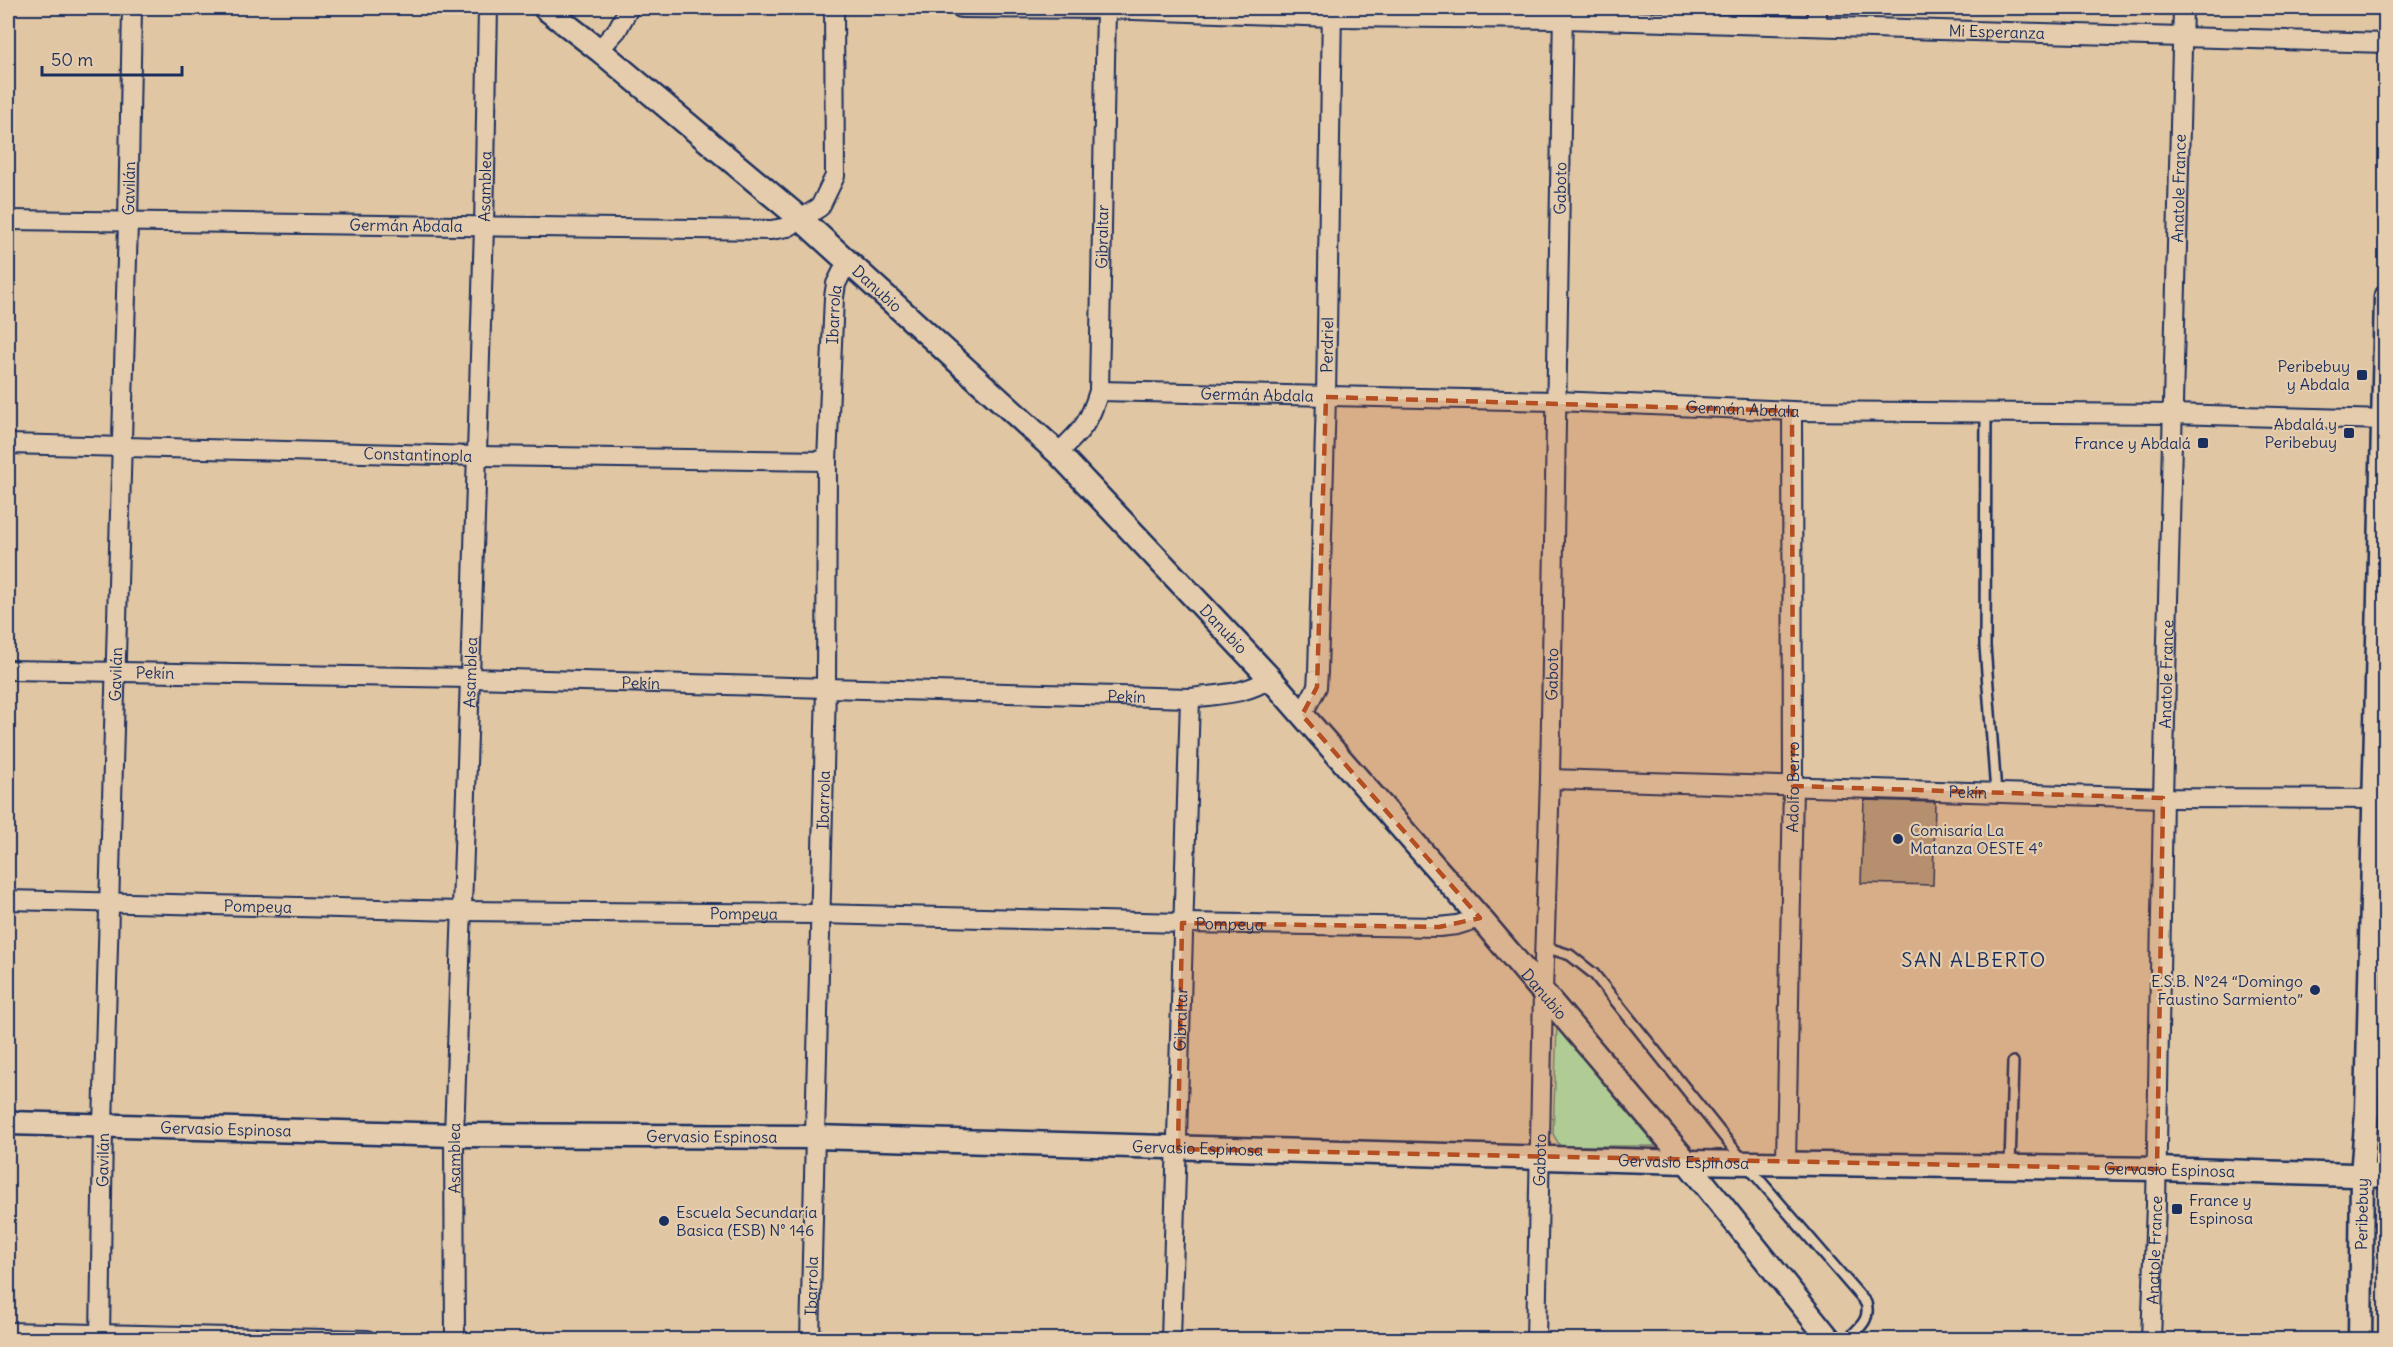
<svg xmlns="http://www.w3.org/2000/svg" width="2393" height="1347" viewBox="0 0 2393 1347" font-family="Delius,sans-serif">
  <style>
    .green { fill: #afecb2; stroke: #658e88; stroke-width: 1.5 }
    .building { fill: #b7a182; stroke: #1b2f5e; stroke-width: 1.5 }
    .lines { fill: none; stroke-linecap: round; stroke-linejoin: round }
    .service-casing { stroke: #1b2f5e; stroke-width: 14 }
    .minor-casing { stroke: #1b2f5e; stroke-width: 22 }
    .tertiary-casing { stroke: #1b2f5e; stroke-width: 27 }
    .service { stroke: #e4ccad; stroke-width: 9 }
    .minor { stroke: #e4ccad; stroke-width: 18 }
    .tertiary { stroke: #e4ccad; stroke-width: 22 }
    .marked { fill: #b54e20; fill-opacity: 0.2; stroke: #b54e20; stroke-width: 4.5; stroke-dasharray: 12 8; stroke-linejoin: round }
    .poi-dot { fill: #1b2f5e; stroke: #e4ccad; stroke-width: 2 }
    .labels { text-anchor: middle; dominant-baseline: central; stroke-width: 4.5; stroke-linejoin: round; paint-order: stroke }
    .street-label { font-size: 16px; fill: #1b2f5e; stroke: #e4ccad }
    .poi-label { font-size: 16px; fill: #1b2f5e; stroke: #e4ccad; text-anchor: end }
    .quarter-label { font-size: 20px; letter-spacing: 1.5px; fill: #1b2f5e; stroke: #e4ccad }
  </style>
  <rect width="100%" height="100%" fill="#e0c6a2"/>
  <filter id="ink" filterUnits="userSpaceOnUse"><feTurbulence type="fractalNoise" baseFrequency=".0167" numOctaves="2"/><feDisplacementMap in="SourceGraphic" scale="12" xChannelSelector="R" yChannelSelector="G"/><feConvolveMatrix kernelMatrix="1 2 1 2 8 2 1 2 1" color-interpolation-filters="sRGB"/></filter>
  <g filter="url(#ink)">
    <!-- green -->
    <path class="green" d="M2385,1010L2386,1157H2381Z
      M1557,1028L1656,1146H1560L1553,1134Z"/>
    <!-- building -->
    <path class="building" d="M1864,800L1935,802L1933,885L1861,883Z"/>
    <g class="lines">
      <!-- service casing -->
      <g class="service-casing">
        <path id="service" d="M1986,413L1985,646L1996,793
          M1545,947L1570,955L1594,974L1745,1163L1866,1303C1871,1320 1859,1328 1847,1340
          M2010,1166L2013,1062"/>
      </g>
      <!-- minor casing -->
      <g class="minor-casing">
        <g id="minor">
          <path id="s1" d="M961,8L1106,9L1332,17L1563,19L2386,43"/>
          <path d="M1817,26V8"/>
          <path d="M599,50L617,30L629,8"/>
          <path id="s2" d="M8,220L771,230L788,227L820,207L835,176L834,8"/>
          <path id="s3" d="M1099,391L1556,401L1792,411L2173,414L2386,420"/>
          <path id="s4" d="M8,444L477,456L827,461"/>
          <path id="s5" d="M1058,453C1082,430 1089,424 1099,391L1106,8"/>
          <path id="s6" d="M8,670L470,678L1190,698C1219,694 1246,695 1270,678"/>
          <path id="s7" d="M1302,715L1317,687L1318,672L1326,397L1332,8"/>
          <path id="s8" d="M1550,779L2163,798L2386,799"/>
          <path id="s9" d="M8,900L460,911L819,914L1182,923L1439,927L1457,925L1480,918"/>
          <path id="s10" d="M1786,1163L1793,786L1792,411"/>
          <path d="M8,1332L367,1340"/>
          <path id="s11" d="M100,1340L103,1126L128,222L132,8"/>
          <path id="s12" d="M455,1340L454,1135L470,678L484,227L488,8"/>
          <path id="s13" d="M810,1340L826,687L827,461L834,297L836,284L847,262"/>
          <path id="s14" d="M1171,1340L1190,698"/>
          <path id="s15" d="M1536,1340L1543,991L1550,779L1563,9"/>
          <path id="s16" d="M2151,1340L2156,1205L2163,798L2183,8"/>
        </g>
      </g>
      <!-- tertiary casing -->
      <g class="tertiary-casing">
        <g id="tertiary">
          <path id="s17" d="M545,8L599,50L802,220L1058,453L1270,678L1480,918L1687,1162L1830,1340"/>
          <path id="s18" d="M8,1123L454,1135L815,1137L1687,1162L2157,1169L2386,1176"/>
          <path id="s19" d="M2360,1340L2362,1175L2367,1112L2386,297"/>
        </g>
      </g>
      <!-- service -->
      <use href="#service" class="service"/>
      <!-- minor -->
      <use href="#minor" class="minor"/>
      <!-- tertiary -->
      <use href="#tertiary" class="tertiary"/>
    </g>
  </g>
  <!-- marked area -->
  <path class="marked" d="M1326,397L1792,411L1793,786L2163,798L2157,1169L1178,1149L1182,923L1439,927L1480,918L1302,715L1317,687Z"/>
  <!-- markers -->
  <g class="poi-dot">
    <rect x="2356" y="369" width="12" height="12" rx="3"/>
    <rect x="2343" y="427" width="12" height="12" rx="3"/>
    <rect x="2197" y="437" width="12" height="12" rx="3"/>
    <circle cx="1898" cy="839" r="6"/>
    <circle cx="2315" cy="990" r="6"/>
    <rect x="2171" y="1203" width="12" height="12" rx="3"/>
    <circle cx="664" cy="1221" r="6"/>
  </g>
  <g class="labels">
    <!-- street labels -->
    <g class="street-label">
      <text stroke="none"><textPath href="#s1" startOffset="1036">Mi Esperanza</textPath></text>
      <text stroke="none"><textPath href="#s11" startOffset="1152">Gavilán</textPath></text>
      <text stroke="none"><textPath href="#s12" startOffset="1154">Asamblea</textPath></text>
      <text stroke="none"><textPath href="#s15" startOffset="1152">Gaboto</textPath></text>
      <text stroke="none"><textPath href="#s16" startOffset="1152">Anatole France</textPath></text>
      <text stroke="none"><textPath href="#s2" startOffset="398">Germán Abdala</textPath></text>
      <text stroke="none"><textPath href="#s5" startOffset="230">Gibraltar</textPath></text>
      <text stroke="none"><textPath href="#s17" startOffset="435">Danubio</textPath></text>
      <text stroke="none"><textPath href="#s13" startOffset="1026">Ibarrola</textPath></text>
      <text stroke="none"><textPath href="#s7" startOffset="374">Perdriel</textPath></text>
      <text stroke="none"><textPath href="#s3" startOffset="158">Germán Abdala</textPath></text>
      <text stroke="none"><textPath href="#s3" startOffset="644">Germán Abdala</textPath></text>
      <text stroke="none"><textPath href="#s4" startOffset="410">Constantinopla</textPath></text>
      <text stroke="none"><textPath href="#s17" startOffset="921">Danubio</textPath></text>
      <text stroke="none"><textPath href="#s11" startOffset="666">Gavilán</textPath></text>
      <text stroke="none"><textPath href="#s6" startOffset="147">Pekín</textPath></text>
      <text stroke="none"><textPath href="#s16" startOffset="666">Anatole France</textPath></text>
      <text stroke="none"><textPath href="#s12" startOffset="668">Asamblea</textPath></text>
      <text stroke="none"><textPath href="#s15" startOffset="666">Gaboto</textPath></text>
      <text stroke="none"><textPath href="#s6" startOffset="633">Pekín</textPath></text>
      <text stroke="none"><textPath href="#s6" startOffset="1119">Pekín</textPath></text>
      <text stroke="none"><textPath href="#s10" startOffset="376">Adolfo Berro</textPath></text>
      <text stroke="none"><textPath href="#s8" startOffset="418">Pekín</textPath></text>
      <text stroke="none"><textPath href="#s13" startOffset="540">Ibarrola</textPath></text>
      <text stroke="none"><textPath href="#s9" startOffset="250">Pompeya</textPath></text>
      <text stroke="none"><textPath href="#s9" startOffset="736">Pompeya</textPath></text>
      <text stroke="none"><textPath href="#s9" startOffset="1222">Pompeya</textPath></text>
      <text stroke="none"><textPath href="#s17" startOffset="1407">Danubio</textPath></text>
      <text stroke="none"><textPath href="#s14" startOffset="321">Gibraltar</textPath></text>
      <text stroke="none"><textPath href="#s18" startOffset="218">Gervasio Espinosa</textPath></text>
      <text stroke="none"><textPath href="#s18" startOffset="704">Gervasio Espinosa</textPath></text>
      <text stroke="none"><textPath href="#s18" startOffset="1190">Gervasio Espinosa</textPath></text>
      <text stroke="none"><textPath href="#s11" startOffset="180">Gavilán</textPath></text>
      <text stroke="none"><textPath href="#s12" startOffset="182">Asamblea</textPath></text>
      <text stroke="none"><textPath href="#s15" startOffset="180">Gaboto</textPath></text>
      <text stroke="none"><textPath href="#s18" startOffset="1676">Gervasio Espinosa</textPath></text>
      <text stroke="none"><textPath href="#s18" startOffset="2162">Gervasio Espinosa</textPath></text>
      <text stroke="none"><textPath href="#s19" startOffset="126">Peribebuy</textPath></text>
      <text stroke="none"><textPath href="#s16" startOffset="90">Anatole France</textPath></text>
      <text stroke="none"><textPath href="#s13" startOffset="54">Ibarrola</textPath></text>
    </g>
    <!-- poi labels -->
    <g class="poi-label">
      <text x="2350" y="366">Peribebuy<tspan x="2350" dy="18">y Abdala</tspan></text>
      <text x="2337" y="424">Abdalá y<tspan x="2337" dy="18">Peribebuy</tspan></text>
      <text x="2191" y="443">France y Abdalá</text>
      <text x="1910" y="830" text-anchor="start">Comisaría La<tspan x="1910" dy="18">Matanza OESTE 4°</tspan></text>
      <text x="2303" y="981">E.S.B. Nº24 “Domingo<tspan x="2303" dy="18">Faustino Sarmiento”</tspan></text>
      <text x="2189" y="1200" text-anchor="start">France y<tspan x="2189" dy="18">Espinosa</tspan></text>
      <text x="676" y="1212" text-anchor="start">Escuela Secundaría<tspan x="676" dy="18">Basica (ESB) N° 146</tspan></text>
    </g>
    <!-- quarter labels -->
    <g class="quarter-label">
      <text x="1974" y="959">SAN ALBERTO</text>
    </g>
  </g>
  <!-- margin -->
  <rect width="2393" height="1347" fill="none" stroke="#e4ccad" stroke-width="30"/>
  <rect x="15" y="15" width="2363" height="1317" fill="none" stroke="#1b2f5e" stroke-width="2" filter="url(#ink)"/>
  <!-- scale -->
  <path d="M42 66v9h140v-9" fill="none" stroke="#1b2f5e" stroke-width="3"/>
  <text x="51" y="66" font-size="18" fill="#1b2f5e" stroke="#e4ccad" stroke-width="4.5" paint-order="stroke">50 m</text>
</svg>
